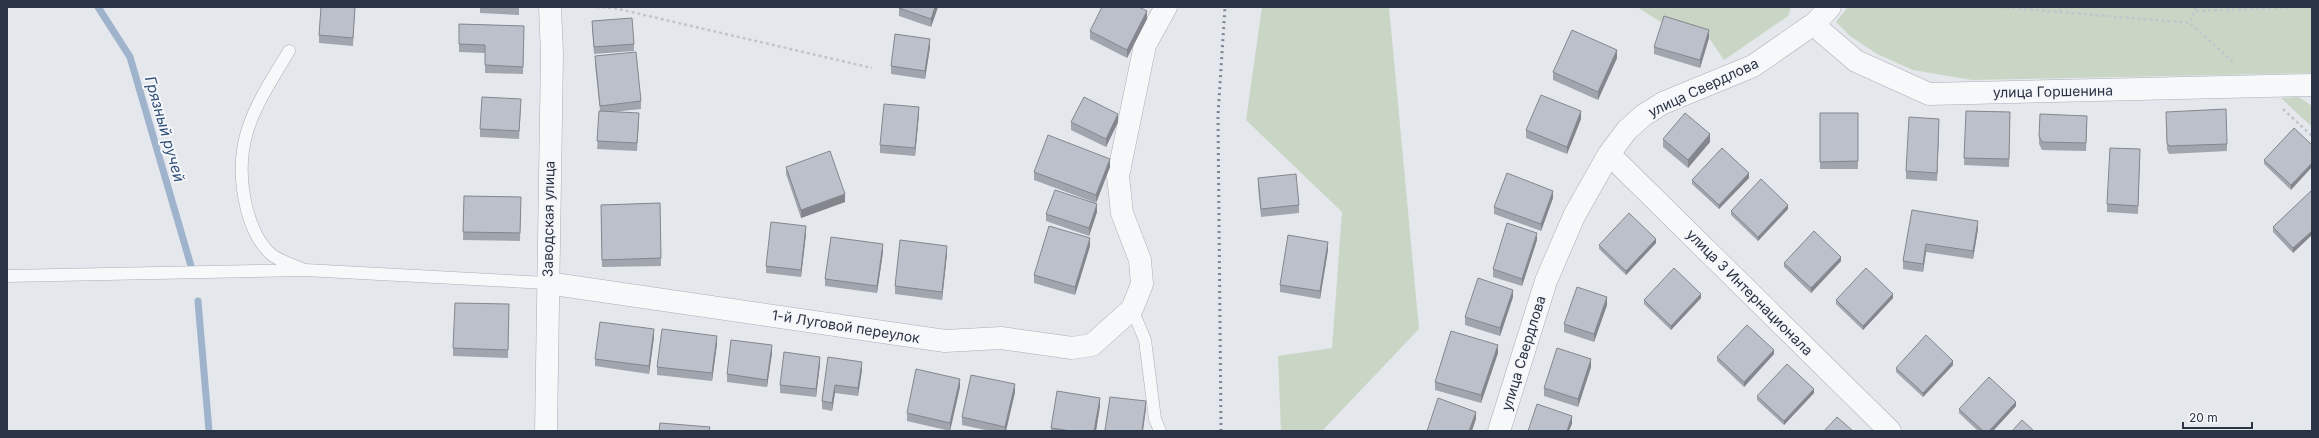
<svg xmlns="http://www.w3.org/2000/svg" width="2319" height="438" viewBox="0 0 2319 438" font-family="Inter,sans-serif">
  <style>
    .green { fill: #c9d6c5 }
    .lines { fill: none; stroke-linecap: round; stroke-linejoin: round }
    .stream { stroke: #9fb4cc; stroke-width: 7 }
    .service-casing { stroke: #a9aeb7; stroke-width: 13 }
    .minor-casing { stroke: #a9aeb7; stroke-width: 23 }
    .path { stroke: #c2c5cb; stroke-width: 2.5; stroke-dasharray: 3 3; stroke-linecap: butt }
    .service { stroke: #f7f8fa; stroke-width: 12 }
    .minor { stroke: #f7f8fa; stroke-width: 22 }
    .rail { stroke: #7d8696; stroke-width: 3; stroke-dasharray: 2 4; stroke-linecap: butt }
    .wall { fill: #a1a5ae }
    .shaded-wall { fill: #83868d }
    .building { fill: #bbc0ca; stroke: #83868d }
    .labels { text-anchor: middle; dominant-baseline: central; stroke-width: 4; stroke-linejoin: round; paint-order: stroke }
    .street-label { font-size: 14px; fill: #2b3445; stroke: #f4f6f9 }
    .water-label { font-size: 15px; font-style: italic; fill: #34527a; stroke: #f4f6f9 }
  </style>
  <rect width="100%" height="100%" fill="#e4e7ec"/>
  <!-- green -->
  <path class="green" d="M1262,7H1389L1419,329L1322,431H1281L1278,356L1332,348L1342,212L1246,120Z
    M1637,7H1791L1788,16L1724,60L1709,38L1664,24Z
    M1848,7H2312V73L1972,80L1913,70L1877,54L1850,36L1836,22Z
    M2299,97L2312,106V127L2281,98Z"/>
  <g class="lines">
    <!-- stream -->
    <path class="stream" d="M98,7L130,57L191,266
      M198,301L209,431"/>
    <!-- service casing -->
    <g class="service-casing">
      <path id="service" d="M289,51C255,107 230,142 247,210C252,227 258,243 272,255C280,261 293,265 302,269
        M7,276L305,270L547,283
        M1132,309L1145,340L1155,419L1160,431"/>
    </g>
    <!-- minor casing -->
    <g class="minor-casing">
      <path id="minor" d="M1815,23L1822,32L1856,61L1929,94L2312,85
        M1609,154L1890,431
        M547,283L945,341L1001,338L1072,348L1092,345L1132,309L1142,284L1140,260L1122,213L1118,176L1145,45L1166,7
        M546,431L552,54L550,7
        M1499,431L1546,281L1574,216L1609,154L1627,130L1644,115L1663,103L1753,66L1815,23L1830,7"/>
    </g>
    <!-- path -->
    <path class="path" d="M596,7L614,8L872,68
      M2000,7L2190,23
      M2196,7L2190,23L2234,63
      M2196,11L2300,7
      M2060,12L2061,7
      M2283,109L2312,136"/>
    <!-- service -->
    <use href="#service" class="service"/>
    <!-- minor -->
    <use href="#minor" class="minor"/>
    <!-- rail -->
    <path class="rail" d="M1221,431L1218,115L1225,7"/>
  </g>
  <!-- wall -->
  <path class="wall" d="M355,7L353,46L319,43V35Z
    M480,7H519V15L480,13Z
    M899,7H938L931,27L899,16Z
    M1147,19L1127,58L1090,39V31Z
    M592,21L634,44V51L594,54L592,28Z
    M459,24L524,26L523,74L485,73V53L459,52Z
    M1709,38L1700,68L1654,54V47Z
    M930,47L925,79L891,74V66Z
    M595,56L641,101V109L613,112L639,121L637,151L597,149L600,111L595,64Z
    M1617,58L1598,100L1553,80V72Z
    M521,107L519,139L480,137V129Z
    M1966,111L2010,112L2009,167L1964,165Z
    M2166,112L2227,144V151L2169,154L2167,150Z
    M1820,113H1858V169H1820Z
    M919,114L915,156L880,153V145Z
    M1581,119L1567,154L1526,138V130Z
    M1071,122H1118L1106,147L1071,130Z
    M2087,124L2086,151L2042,150L2039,144V136Z
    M1939,127L1937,181L1906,179V171Z
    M2294,128L2291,190L2264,164V160Z
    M1663,139L1710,142L1688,168L1663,147Z
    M2140,157L2138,214L2107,212V204Z
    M786,167L845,202L801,218L786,174Z
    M1110,167L1096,203L1034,180V172Z
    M1258,178L1299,205V213L1261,217L1258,186Z
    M1749,178L1719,209L1692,184V180Z
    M2312,190L2293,253L2273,232V227Z
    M464,196L521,197L520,241L463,240Z
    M1553,198L1541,231L1494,214V207Z
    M660,203L661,266L602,267L601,205Z
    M1788,209L1758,241L1731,215V211Z
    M1912,210L1978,229L1973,259L1926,252L1923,272L1903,269V261Z
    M1097,212L1089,236L1046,221V214Z
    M806,234L801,277L766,273V266Z
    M1537,240L1522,286L1493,277V269Z
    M1656,243L1626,275L1599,249V245Z
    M1090,246L1075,295L1034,283V275Z
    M1328,250L1320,299L1280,292V285Z
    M883,252L877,293L825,286V279Z
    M947,254L942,300L895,294V286Z
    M1841,261L1811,293L1784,267V263Z
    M1513,297L1500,336L1465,325V317Z
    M1701,298L1671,330L1644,304V300Z
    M1893,298L1863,330L1836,304V300Z
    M1607,305L1594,342L1564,332V324Z
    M509,312L508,358L453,356V348Z
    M654,337L649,374L595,366V359Z
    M717,344L712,381L657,375V367Z
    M772,353L767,387L727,382V374Z
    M1498,353L1481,403L1435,390V382Z
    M1774,354L1744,387L1717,361V357Z
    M828,357L862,370L858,396L835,393L832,411L822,409V401Z
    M820,364L816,397L780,393V385Z
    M1953,365L1923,397L1896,372V368Z
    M1591,367L1578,407L1544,396V388Z
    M960,387L950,431L907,421V413Z
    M1015,392L1006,431H990L962,425V417Z
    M1814,393L1784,425L1757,400V396Z
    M1100,406L1096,431H1051V428Z
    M2016,406L1993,431H1978L1959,413V409Z"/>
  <!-- shaded-wall -->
  <path class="shaded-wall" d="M935,7H938L931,27V19Z
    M1147,11V19L1127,58V50Z
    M1709,30V38L1700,68V60Z
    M930,39V47L925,79V71Z
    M1617,50V58L1598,100V92Z
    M919,107V114L915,156V148Z
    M1581,111V119L1567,154V147Z
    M1118,114V122L1106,147V139Z
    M1939,119V127L1937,181V173Z
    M1710,134V142L1688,168V160Z
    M1110,159V167L1096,203V195Z
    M2312,163V167L2291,190V185Z
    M1749,173V178L1719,209V205Z
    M1553,191V198L1541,231V224Z
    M845,194V202L801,218V210Z
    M1097,204V212L1089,236V228Z
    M1788,205V209L1758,241V237Z
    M1978,221V229L1973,259V251Z
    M806,226V234L801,277V270Z
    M2312,231V235L2293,253V248Z
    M1537,233V240L1522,286V279Z
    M1090,238V246L1075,295V287Z
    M1656,239V243L1626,275V271Z
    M1328,242V250L1320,299V291Z
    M883,244V252L877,293V286Z
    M1926,244V252L1923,272V264Z
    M947,246V254L942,300V292Z
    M1841,257V261L1811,293V288Z
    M1513,290V297L1500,336V328Z
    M1701,294V298L1671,330V326Z
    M1893,294V298L1863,330V326Z
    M1607,297V305L1594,342V334Z
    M654,329V337L649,374V366Z
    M717,336V344L712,381V373Z
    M772,345V353L767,387V380Z
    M1498,345V353L1481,403V395Z
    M1774,350V354L1744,387V382Z
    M820,357V364L816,397V389Z
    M1591,359V367L1578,407V399Z
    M1953,361V365L1923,397V393Z
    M862,362V370L858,396V388Z
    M960,379V387L950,431V423Z
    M1015,384V392L1006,431H1005V427Z
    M835,385V393L832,411V403Z
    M1814,389V393L1784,425V421Z
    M1100,398V406L1096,431H1094Z
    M1146,401V409L1143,431H1142Z
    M2016,402V406L1993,431H1989Z
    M1476,412V419L1472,431H1469Z
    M1572,416V424L1569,431H1567Z"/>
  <!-- building -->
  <path class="building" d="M321,7H355L353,38L319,35Z
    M899,7H935L931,19L899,8Z
    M1102,7H1139L1147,11L1127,50L1090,31Z
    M1664,16L1709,30L1700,60L1654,47Z
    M632,18L634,44L594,47L592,21Z
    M459,24L524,26L523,67L485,65V45L459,44Z
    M1572,30L1617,50L1598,92L1553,72Z
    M895,34L930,39L925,71L891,66Z
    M636,52L641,101L600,106L595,56Z
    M1541,95L1581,111L1567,147L1526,130Z
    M482,97L521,99L519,131L480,129Z
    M1084,97L1118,114L1106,139L1071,122Z
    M884,104L919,107L915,148L880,145Z
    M2226,109L2227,144L2169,146L2167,143L2166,112Z
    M599,111L639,113L637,143L597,141Z
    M1966,111L2010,112L2009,159L1964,158Z
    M1685,113L1710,134L1688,160L1663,139Z
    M1820,113H1858V161L1820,162Z
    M2040,114L2087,116L2086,143L2042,142L2039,136Z
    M1909,117L1939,119L1937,173L1906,171Z
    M2294,128L2312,145V163L2291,185L2264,160Z
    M1048,135L1110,159L1096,195L1034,172Z
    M1722,148L1749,173L1719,205L1692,180Z
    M2110,148L2140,149L2138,206L2107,204Z
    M830,151L845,194L801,210L786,167Z
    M1507,173L1553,191L1541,224L1494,207Z
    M1296,174L1299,205L1261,209L1258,178Z
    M1761,179L1788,205L1758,237L1731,211Z
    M1055,190L1097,204L1089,228L1046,214Z
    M2312,190V231L2293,248L2273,227Z
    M464,196L521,197L520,233L463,232Z
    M660,203L661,258L602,260L601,205Z
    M1912,210L1978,221L1973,251L1926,244L1923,264L1903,261Z
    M1629,213L1656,239L1626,271L1599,245Z
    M771,222L806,226L801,270L766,266Z
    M1507,223L1537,233L1522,279L1493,269Z
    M1049,226L1090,238L1075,287L1034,275Z
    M1814,231L1841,257L1811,288L1784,263Z
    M1288,235L1328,242L1320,291L1280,285Z
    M831,237L883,244L877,286L825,279Z
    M900,240L947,246L942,292L895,286Z
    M1674,268L1701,294L1671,326L1644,300Z
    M1866,268L1893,294L1863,326L1836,300Z
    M1478,278L1513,290L1500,328L1465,317Z
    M1577,287L1607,297L1594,334L1564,324Z
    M455,303L509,304L508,350L453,348Z
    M600,322L654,329L649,366L595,359Z
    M1747,325L1774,350L1744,382L1717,357Z
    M662,329L717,336L712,373L657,367Z
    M1451,331L1498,345L1481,395L1435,382Z
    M1926,335L1953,361L1923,393L1896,368Z
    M731,340L772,345L767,380L727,374Z
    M1557,348L1591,359L1578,399L1544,388Z
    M784,352L820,357L816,389L780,385Z
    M828,357L862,362L858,388L835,385L832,403L822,401Z
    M1787,364L1814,389L1784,421L1757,396Z
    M916,369L960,379L950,423L907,413Z
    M971,375L1015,384L1005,427L962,417Z
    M1989,377L2016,402L1989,431H1983L1959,409Z
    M1057,391L1100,398L1094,431H1071L1051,428Z
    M1110,397L1146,401L1142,431H1110L1105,430Z
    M1438,398L1476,412L1469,431H1427Z
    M1537,404L1572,416L1567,431H1528Z
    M1837,417L1853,431H1824Z
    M2022,420L2034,431H2012Z
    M660,423L710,427L709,431H659Z"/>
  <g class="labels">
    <!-- street labels -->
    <g class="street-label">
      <text transform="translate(1703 87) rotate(-25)">улица Свердлова</text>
      <text transform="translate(2053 91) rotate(-1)">улица Горшенина</text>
      <text transform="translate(548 219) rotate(-89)">Заводская улица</text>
      <text transform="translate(1750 292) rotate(45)">улица 3 Интернационала</text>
      <text transform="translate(846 326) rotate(9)">1-й Луговой переулок</text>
      <text transform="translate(1523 353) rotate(-73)">улица Свердлова</text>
    </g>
    <!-- water labels -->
    <g class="water-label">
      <text transform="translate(165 129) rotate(74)">Грязный ручей</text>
    </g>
  </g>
  <!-- border -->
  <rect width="2319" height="438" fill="none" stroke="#2b3445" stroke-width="16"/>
  <!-- scale -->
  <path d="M2183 422v6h69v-6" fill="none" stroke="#2b3445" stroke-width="2"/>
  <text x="2189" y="422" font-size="12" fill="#2b3445" stroke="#f4f6f9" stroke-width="3" paint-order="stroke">20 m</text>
</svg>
